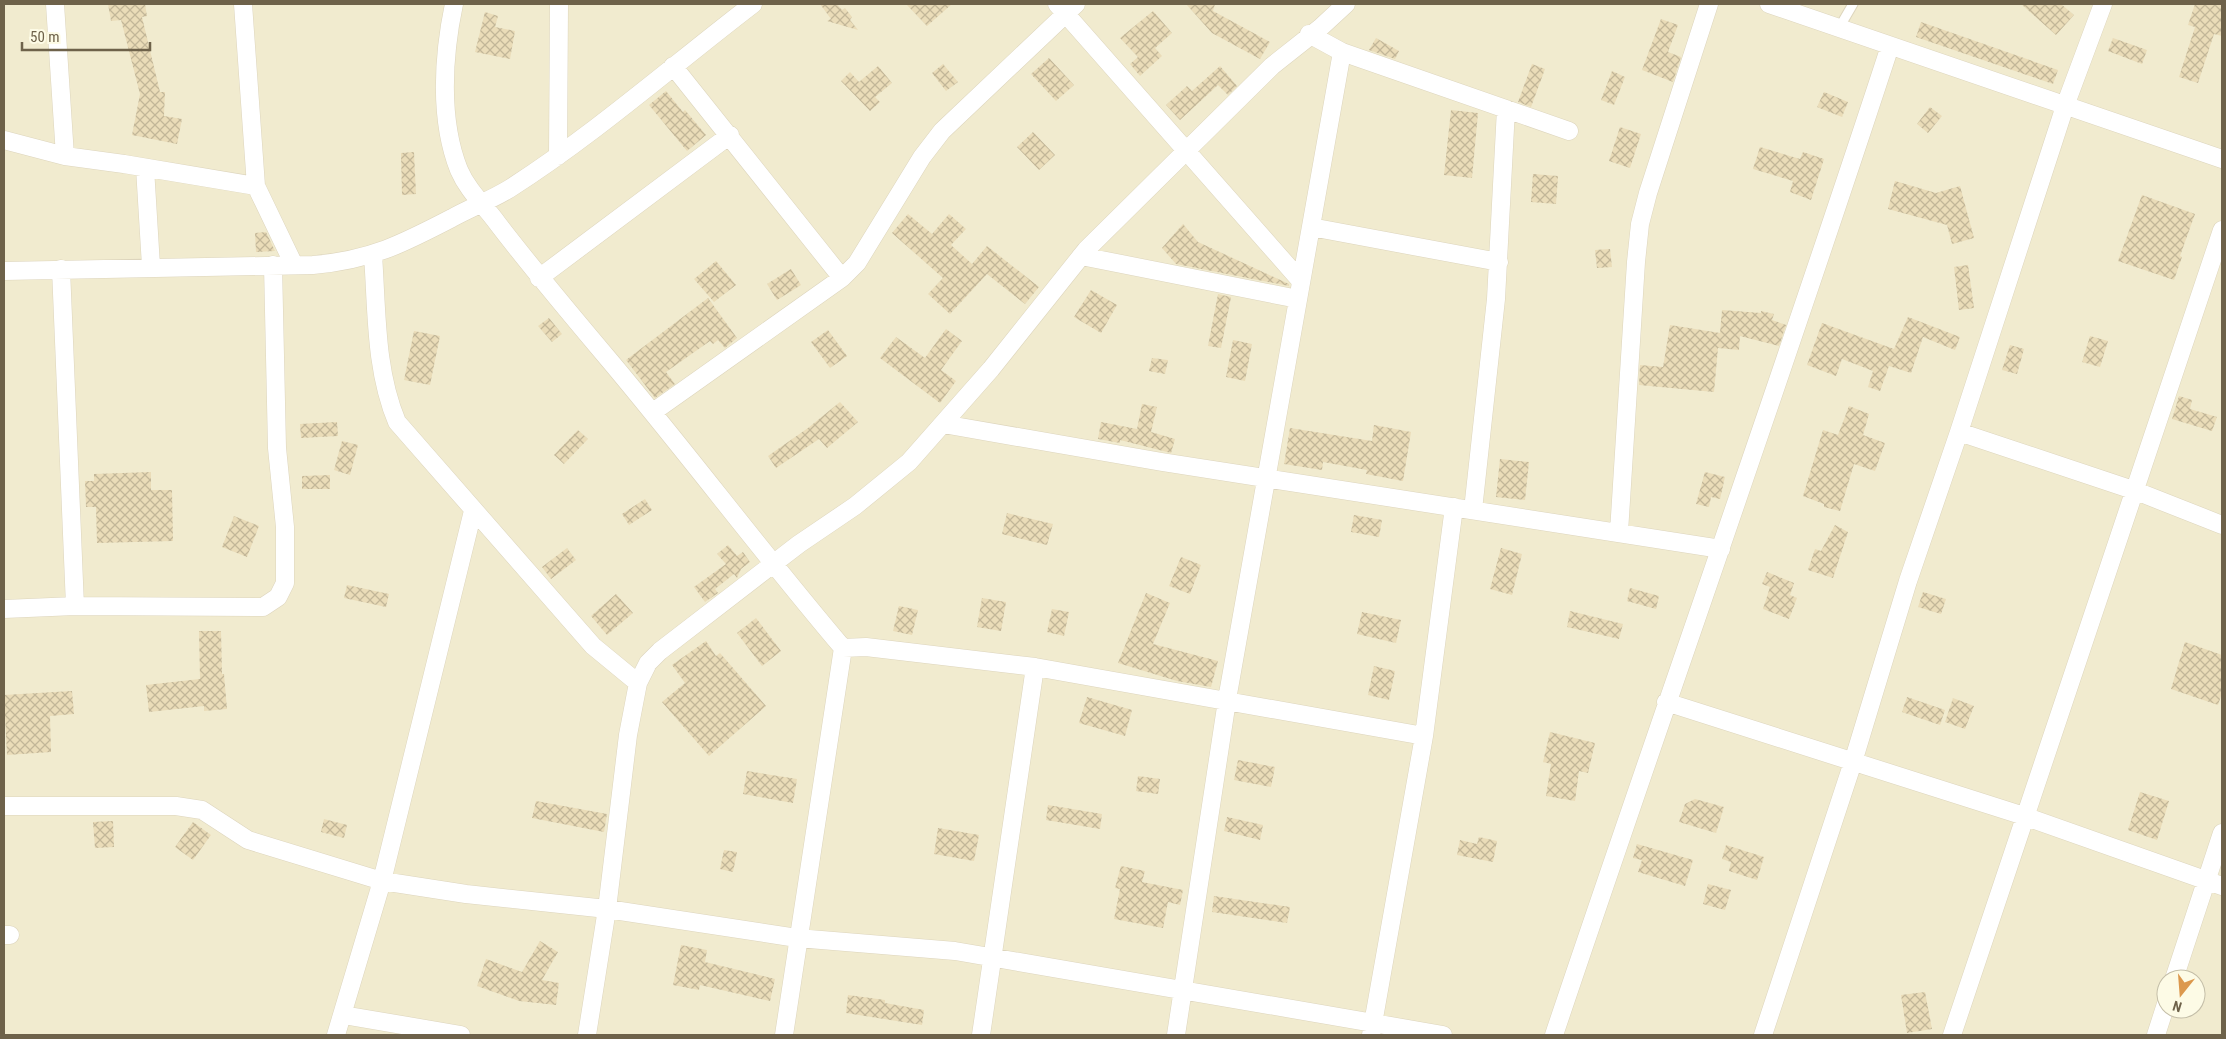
<svg xmlns="http://www.w3.org/2000/svg" width="2226" height="1039" viewBox="0 0 2226 1039" font-family="'Roboto Condensed',sans-serif">
  <style>
    .residential { fill: #f1ebcf; fill-rule: evenodd }
    .building { fill: url(#building-cross-hatch) }
    .lines { fill: none; stroke-linecap: round; stroke-linejoin: round }
    .service-casing { stroke: #ddd5bd; stroke-width: 11 }
    .minor-casing { stroke: #ddd5bd; stroke-width: 19 }
    .service { stroke: #fff; stroke-width: 9 }
    .minor { stroke: #fff; stroke-width: 18 }
  </style>
  <defs>
    <pattern id="building-cross-hatch" width="8" height="8" patternUnits="userSpaceOnUse" patternTransform="scale(1.25)"><rect width="8" height="8" fill="#eadcb8"/><path d="M0 0l8 8M0 8l8-8" fill="none" stroke="#c2b698"/></pattern>
  </defs>
  <rect width="100%" height="100%" fill="#faf8e0"/>
  <!-- residential -->
  <path class="residential" d="M4,4H2222V1035H4ZM2166,979H2196V1009H2166Z"/>
  <!-- building -->
  <path class="building" d="M108,4H145L147,16L142,17L160,92H165L164,116L182,119L177,144L132,135L140,94L121,20L111,21Z
    M820,4H837L842,10L845,8L852,17L850,20L858,30L827,21L831,19Z
    M906,4H952L927,26Z
    M1186,4H1215L1213,11L1270,42L1260,59L1212,33Z
    M2021,4H2061L2074,15L2056,35Z
    M2195,4H2222V36L2214,34L2198,83L2179,77L2195,27L2188,25Z
    M1153,11L1172,33L1155,48L1162,56L1140,76L1130,64L1138,57L1120,38Z
    M485,12L498,16L495,27L515,31L510,59L475,52Z
    M1661,19L1678,25L1668,52L1681,57L1673,82L1642,70Z
    M1921,22L2058,70L2053,84L1916,37Z
    M1376,38L1399,51L1395,59L1369,50Z
    M2113,38L2147,50L2142,64L2108,51Z
    M1049,58L1074,85L1056,101L1031,74Z
    M943,64L958,82L946,91L932,73Z
    M1532,64L1545,69L1531,107L1518,102Z
    M878,66L892,83L875,97L880,102L870,111L841,81L850,72L859,82Z
    M1220,66L1237,86L1228,95L1218,85L1180,120L1166,105L1187,86L1192,91Z
    M1612,71L1625,77L1614,105L1601,100Z
    M666,91L683,112L685,110L706,135L687,151L649,105Z
    M1824,92L1848,102L1842,117L1817,107Z
    M1930,107L1942,116L1928,133L1917,124Z
    M1451,110L1478,113L1472,178L1444,175Z
    M1620,127L1641,134L1630,168L1609,161Z
    M1033,132L1055,155L1039,170L1017,147Z
    M1760,147L1800,159L1803,152L1824,159L1811,200L1790,192L1793,181L1753,169Z
    M414,152L416,194L402,195L401,153Z
    M1533,174L1558,176L1556,204L1531,202Z
    M1895,181L1936,193L1960,186L1974,238L1952,244L1947,225L1888,209Z
    M2142,195L2195,214L2180,256L2182,257L2174,280L2118,261Z
    M908,214L932,234L949,214L966,229L951,245L972,264L987,246L1039,287L1025,304L987,274L950,314L928,294L943,278L892,233Z
    M1183,224L1198,242L1289,284V286L1176,264L1162,248Z
    M266,232L275,251L256,252L255,233Z
    M1610,249L1612,267L1597,268L1595,250Z
    M716,261L736,285L714,302L694,279Z
    M1968,265L1974,308L1959,310L1954,267Z
    M791,269L801,285L777,300L767,284Z
    M1091,290L1117,305L1101,333L1074,317Z
    M1218,294L1231,297L1221,348L1208,346Z
    M708,298L737,338L725,348L718,340L713,344L710,341L666,372L675,384L655,398L626,360Z
    M1722,310L1761,313V311L1774,314L1772,320L1786,325L1779,346L1740,336L1739,350L1718,348L1714,392L1639,385L1640,365L1663,367L1670,325L1720,333Z
    M1908,317L1960,337L1955,350L1923,337L1911,373L1889,366L1880,391L1868,387L1873,371L1842,359L1836,376L1807,365L1822,323L1894,349Z
    M549,318L562,334L552,342L538,326Z
    M946,329L962,341L941,370L956,381L940,403L880,358L896,337L925,358Z
    M828,330L847,356L830,368L811,342Z
    M414,331L440,336L430,385L404,380Z
    M2090,336L2108,341L2100,367L2082,362Z
    M1233,340L1252,344L1245,381L1226,377Z
    M2010,345L2024,349L2017,374L2002,370Z
    M1152,358L1168,360L1165,374L1149,371Z
    M2179,396L2192,400L2190,409L2217,417L2212,431L2172,419Z
    M840,402L858,422L827,448L819,439L776,468L768,456L808,428Z
    M1142,404L1157,407L1151,432L1175,439L1171,453L1120,440V443L1098,439L1101,422L1137,429Z
    M1849,406L1869,414L1863,435L1885,443L1875,471L1854,464L1840,511L1824,507V504L1803,496L1823,430L1838,435Z
    M337,422L338,436L301,438L300,424Z
    M1374,425L1411,432L1403,481L1366,474L1367,470L1323,462L1322,470L1284,464L1290,428L1372,441Z
    M578,430L588,439L564,464L554,455Z
    M342,441L358,445L350,475L334,470Z
    M1500,459L1529,462L1525,500L1496,497Z
    M151,472V490H172L173,541L97,543L96,507H86L85,481H94V474Z
    M1705,472L1725,477L1720,499L1711,497L1709,507L1696,504Z
    M330,475V489H302V476Z
    M645,499L652,510L629,525L622,514Z
    M1007,513L1053,524L1047,545L1002,534Z
    M1354,515L1382,520L1379,537L1351,532Z
    M234,516L259,526L247,557L222,547Z
    M1835,525L1848,532L1833,578L1808,570L1815,549L1821,551Z
    M728,545L737,556L743,552L750,562L741,569L737,578L734,574L715,589L718,593L705,602L694,587L726,564L717,554Z
    M567,548L576,560L551,579L542,567Z
    M1501,548L1522,554L1512,595L1490,589Z
    M1181,557L1201,565L1190,594L1169,586Z
    M1767,572L1794,583L1790,595L1797,598L1789,619L1763,609L1770,587L1762,584Z
    M347,585L389,594L386,607L344,598Z
    M1630,588L1659,596L1656,609L1627,601Z
    M1923,592L1946,599L1941,614L1918,607Z
    M1146,593L1170,603L1153,644L1218,661L1211,687L1177,681L1118,663Z
    M616,594L633,613L607,635L591,616Z
    M982,598L1006,602L1001,631L977,627Z
    M899,606L918,610L912,635L893,631Z
    M1052,609L1069,612L1064,636L1047,632Z
    M1570,611L1623,624L1619,639L1567,627Z
    M1362,612L1401,620L1396,643L1357,634Z
    M756,618L781,651L762,666L737,633Z
    M199,631H221L222,674H224L227,709L204,711V706L149,712L146,685L200,679Z
    M706,641L716,656L720,653L766,706L709,756L662,702L685,683L672,665Z
    M2185,642L2222,655V693L2218,705L2171,689Z
    M1374,666L1395,671L1389,700L1368,695Z
    M72,691L74,714L50,716L51,752L7,755L4,695Z
    M1087,697L1132,710L1125,736L1079,723Z
    M1907,697L1945,710L1940,725L1902,712Z
    M1953,698L1974,706L1965,729L1945,722Z
    M1550,732L1595,743L1588,773L1579,771L1575,801L1546,796L1551,764L1543,762Z
    M1238,760L1275,767L1271,787L1234,780Z
    M747,771L797,779L793,803L743,794Z
    M1138,776L1160,779L1158,794L1136,791Z
    M2140,792L2169,801L2157,840L2128,830Z
    M1695,799L1724,807L1716,833L1679,822L1685,804Z
    M536,801L607,814L604,832L532,818Z
    M1048,805L1102,814L1100,829L1046,820Z
    M1227,817L1263,825L1260,840L1224,831Z
    M324,819L347,825L344,838L321,832Z
    M113,821L114,847L95,848L93,822Z
    M193,822L211,835L193,860L175,847Z
    M938,828L979,835L974,861L934,854Z
    M1479,837L1497,841L1493,862L1457,855L1460,840L1477,844Z
    M1637,844L1693,860L1685,886L1638,872L1642,860L1633,858Z
    M1726,845L1764,857L1757,880L1729,871L1731,862L1722,859Z
    M724,850L737,852L733,872L720,869Z
    M1121,866L1145,871L1142,882L1183,890L1180,905L1168,902L1163,928L1114,919L1120,889L1115,888Z
    M1708,884L1731,890L1725,910L1703,904Z
    M1214,896L1290,907L1287,923L1212,912Z
    M540,941L558,952L542,980L559,983L556,1005L519,1001L477,986L486,959L522,972Z
    M681,945L707,950L705,962L775,979L770,1001L700,985L699,990L673,985Z
    M1925,992L1932,1029L1907,1033L1901,995Z
    M848,995L885,1000V1003L924,1010L922,1025L846,1013Z"/>
  <g class="lines">
    <!-- service casing -->
    <g class="service-casing">
      <path id="service" d="M1839,28L1853,4"/>
    </g>
    <!-- minor casing -->
    <g class="minor-casing">
      <path id="minor" d="M55,4L65,156
        M243,4L256,186
        M454,4C443,56 439,120 459,170C468,191 485,206 498,224C534,271 572,316 610,361C689,455 763,554 843,648
        M1057,4L1300,280
        M1769,4L2222,159
        M1309,34L1342,52L1569,131
        M673,66L842,278
        M4,140L65,156L124,164L256,186L294,265
        M558,156L559,4
        M145,168L151,266
        M1311,227L1499,262
        M373,255C377,311 375,370 397,422L593,646L638,683
        M1081,256L1298,299
        M61,269L75,606
        M4,271L313,265C371,260 402,244 452,218C470,208 491,200 509,189C595,134 672,66 753,4
        M539,278L730,135
        M653,412L842,278L857,263L922,157L942,131L1076,4
        M943,424L1162,462L1721,549
        M1959,432L2136,491L2222,525
        M1473,510L1496,299L1506,109
        M1619,532L1636,262L1640,224L1648,193L1709,4
        M4,609L75,606L263,607L278,597L285,583V527L277,448L273,265
        M1666,702L2021,815L2222,886
        M4,806H176L202,810L248,840L382,881L466,894L607,909L797,938L955,951L1443,1035
        M4,935H10
        M2174,979L2222,833
        M343,1015L461,1035
        M336,1035L382,881L473,511
        M587,1035L607,909L628,735L638,683L648,663L660,651L799,544L855,506L909,462L991,369L1086,250L1272,66L1320,28L1346,4
        M784,1035L843,648L866,647L1035,667L1424,736
        M981,1035L1035,667
        M1176,1035L1228,694L1342,52
        M1371,1035L1424,736L1454,507
        M1554,1035C1665,705 1782,377 1890,46
        M1763,1035L1853,762L1908,581L1959,432L2065,106L2103,4
        M1952,1035L2222,230
        M2156,1035L2166,1004"/>
    </g>
    <!-- service -->
    <use href="#service" class="service"/>
    <!-- minor -->
    <use href="#minor" class="minor"/>
  </g>
  <!-- border -->
  <rect width="2226" height="1039" fill="none" stroke="#6e624a" stroke-width="10"/>
  <!-- north arrow -->
  <g transform="translate(2181 994) rotate(197)"><circle r="24" fill="#fdfbe6" stroke="#c4bea8"/>
  <path d="M0-4L9 19L0 12L-9 19Z" fill="#dc984d"/>
  <text y="-8" font-size="14" font-weight="bold" text-anchor="middle" fill="#6e624a">N</text>
  </g>
  <!-- scale -->
  <path d="M22 42v8h128v-8" fill="none" stroke="#6e624a" stroke-width="2.5"/>
  <text x="30" y="42" font-size="15" fill="#6e624a" stroke="#fdfbe6" stroke-width="4" paint-order="stroke">50 m</text>
</svg>
